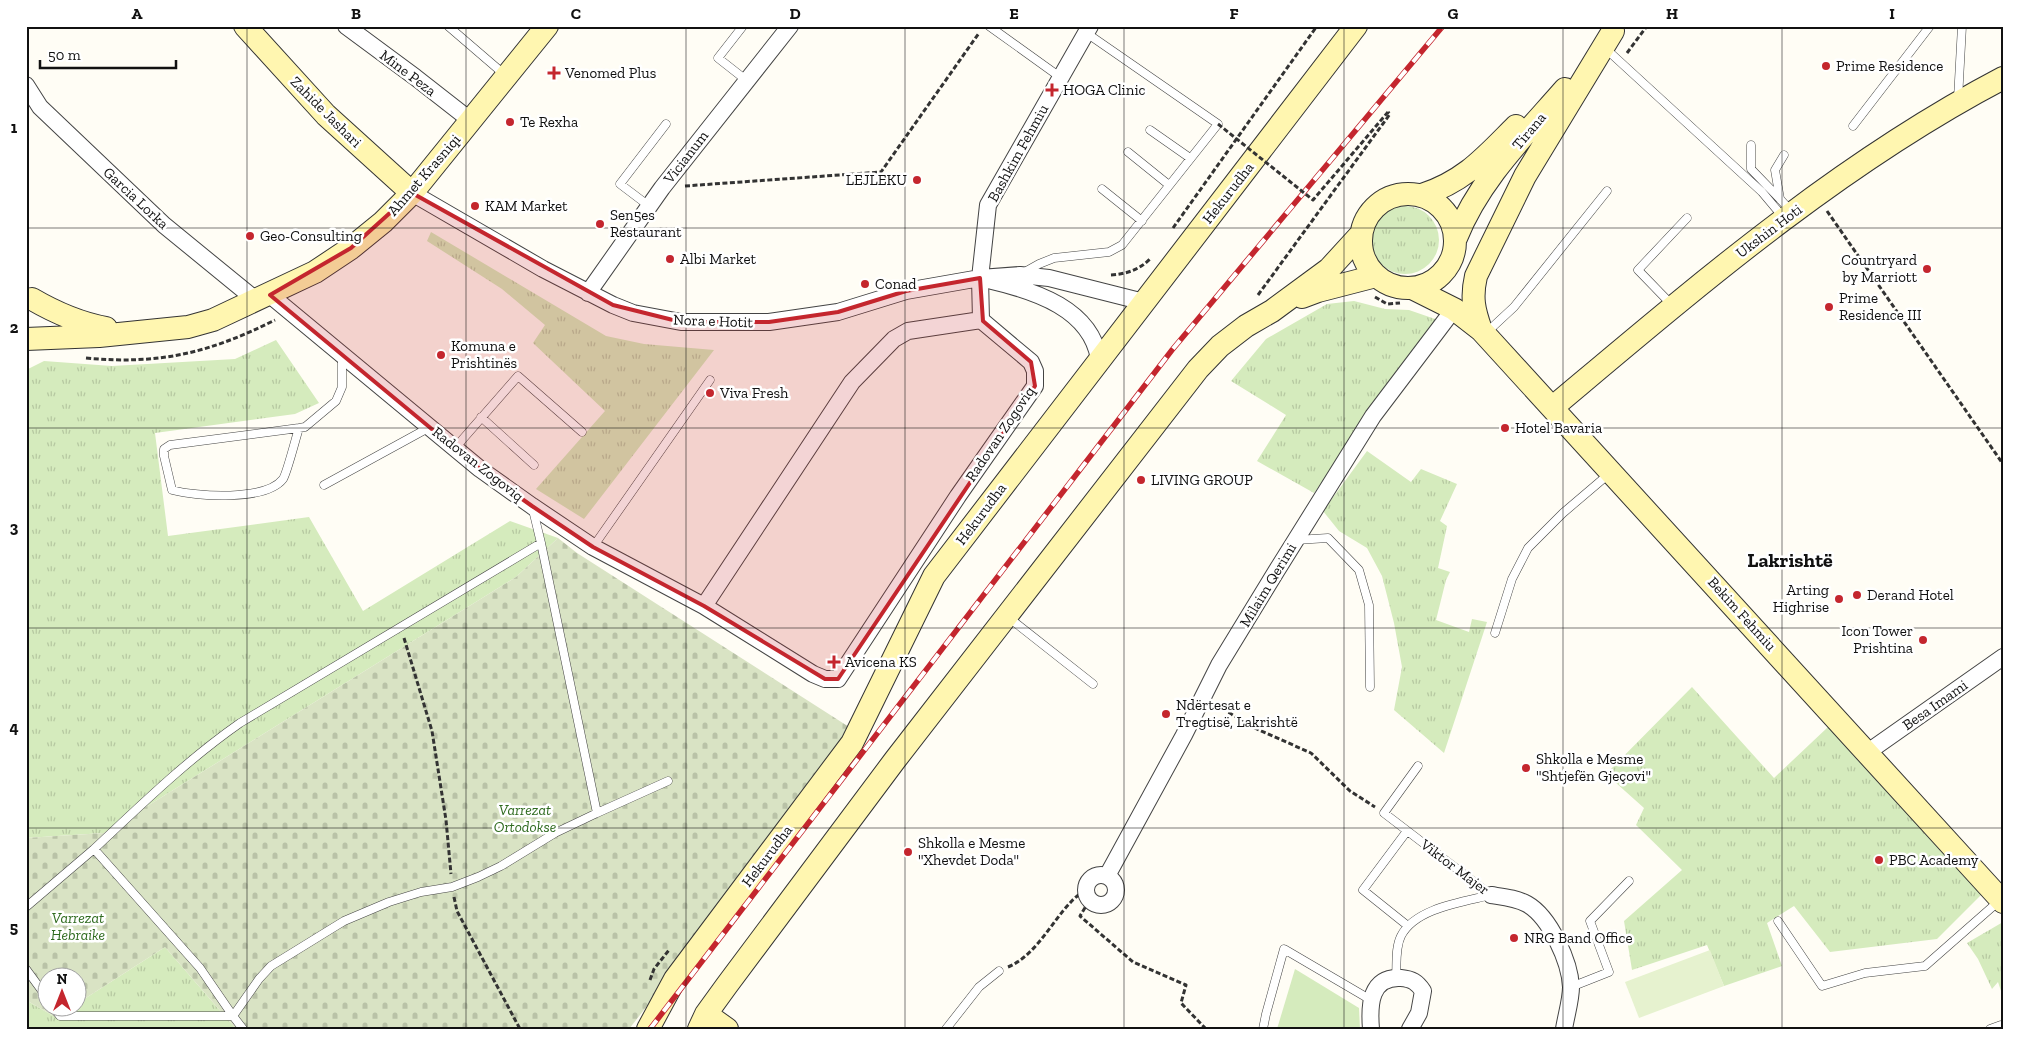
<svg xmlns="http://www.w3.org/2000/svg" width="2029" height="1055" viewBox="0 0 2029 1055" font-family="'Zilla Slab',serif">
  <style>
    .grass { fill: url(#grass-tufts) }
    .cemetery { fill: url(#cemetery-stones) }
    .park { fill: #d5ebbd }
    .pitch { fill: #e6f2cf }
    .lines { fill: none; stroke-linecap: round; stroke-linejoin: round }
    .lane-casing { stroke: #444; stroke-width: 9 }
    .street-casing { stroke: #444; stroke-width: 18 }
    .secondary-casing { stroke: #333; stroke-width: 24 }
    .path { stroke: #333; stroke-width: 3; stroke-dasharray: 5 2.5; stroke-linecap: butt }
    .lane { stroke: #fff; stroke-width: 8 }
    .street { stroke: #fff; stroke-width: 16 }
    .secondary { stroke: #fff6b0; stroke-width: 22 }
    .rail-casing { stroke: #c4262e; stroke-width: 5.5 }
    .rail { stroke: #fff; stroke-width: 4; stroke-dasharray: 11; stroke-linecap: butt }
    .path-bridge { stroke: #333; stroke-width: 3; stroke-dasharray: 5 2.5; stroke-linecap: butt }
    .marked { fill: #c4262e; fill-opacity: 0.2; stroke: #c4262e; stroke-width: 4; stroke-linejoin: round }
    .grid { fill: none; stroke: #111; stroke-width: 1; stroke-opacity: 0.55 }
    .poi-dot { fill: #c4262e; stroke: #fff; stroke-width: 2 }
    .labels { text-anchor: middle; dominant-baseline: central; stroke-width: 5; stroke-linejoin: round; paint-order: stroke }
    .poi-label { font-size: 15px; fill: #111; stroke: #fff; text-anchor: start }
    .street-label { font-size: 15px; fill: #111; stroke: #fff }
    .park-label { font-size: 15px; font-style: italic; fill: #2f6b1f; stroke: #fff }
    .district-label { font-size: 20px; font-weight: bold; fill: #111; stroke: #fff }
    .neatline { fill: none; stroke: #111; stroke-width: 2 }
    .grid-label { font-size: 16px; text-anchor: middle; font-weight: bold; fill: #111 }
  </style>
  <defs>
    <pattern id="grass-tufts" width="24" height="20" patternUnits="userSpaceOnUse" patternTransform="scale(1.25)"><rect width="24" height="20" fill="#d5ebbd"/><path d="M3 7l-1-3M5 7V3M7 7l1-3M15 17l-1-3M17 17v-4M19 17l1-3" fill="none" stroke="#b6c8a1"/></pattern>
    <pattern id="cemetery-stones" width="16" height="16" patternUnits="userSpaceOnUse" patternTransform="scale(1.25)"><rect width="16" height="16" fill="#d9e3c4"/><path d="M2 7V4a2 2 0 0 1 4 0v3zM10 15v-3a2 2 0 0 1 4 0v3z" fill="#b9c2a7"/></pattern>
  </defs>
  <rect width="100%" height="100%" fill="#fffdf5"/>
  <!-- grass -->
  <path class="grass" d="M1371 240a34 34 0 1 1 68 0a34 34 0 1 1-68 0Z
    M431,232L606,336L644,344L714,350L584,519L536,489L605,411L533,343L545,325L502,289L427,241Z
    M1354,301L1385,309L1409,310L1438,320L1314,493L1257,461L1286,415L1231,381L1266,339L1327,304Z
    M276,340L319,403L295,414L155,433L168,536L309,517L363,611L510,521L558,538L516,577L104,833L26,838V437L29,394H26V370L44,361L112,366L235,359Z
    M1367,451L1411,482L1421,469L1457,484L1440,521L1447,526L1438,568L1450,572L1446,580L1436,620L1469,632L1472,619L1487,622L1444,753L1394,710L1402,667L1394,623L1382,576L1367,548L1339,531L1323,511Z
    M1692,687L1774,778L1828,727L1983,893L1937,939L1830,952L1794,906L1767,923L1782,966L1724,986L1707,945L1632,970L1624,921L1682,870L1636,825L1644,808L1606,774Z
    M2003,922V997L1998,982L1992,989L1978,959L1967,943Z
    M165,947L236,1029H26V1000L55,1017L70,1008H78V1003Z"/>
  <!-- cemetery -->
  <path class="cemetery" d="M558,538L577,553L860,734L629,1029H236L165,947L78,1003V978H48V1008H70L55,1017L26,1000V838L104,833L516,577Z"/>
  <!-- park -->
  <path class="park" d="M1295,969L1359,1008L1360,1029H1277Z"/>
  <!-- pitch -->
  <path class="pitch" d="M1710,950L1724,986L1639,1018L1625,982Z"/>
  <g class="lines">
    <!-- lane casing -->
    <g class="lane-casing">
      <path id="lane" d="M448,26L505,75
        M743,26L718,58L746,80
        M989,26L1060,77
        M1605,48L1762,192L1783,217
        M1958,99L1962,26
        M1853,126L1930,26
        M1150,130L1190,158
        M1751,145V169L1780,199
        M1128,152L1169,185
        M1784,155L1775,170L1780,199L1791,211
        M1102,189L1142,221
        M649,206L620,184L666,124
        M1023,273L1039,264L1054,258L1109,252L1122,245L1218,124L1085,32
        M1672,305L1638,270L1687,218
        M1486,333L1514,307L1607,191
        M481,417L534,465
        M299,428C296,437 287,473 283,479C266,501 197,497 172,490L164,456V449L170,445L299,428L305,427L336,401L342,387V356
        M455,448L518,376L582,432
        M324,485L430,427
        M533,510L541,543L597,813L555,833L501,866L478,877L452,887L421,892L389,902L344,921L271,966L259,979L233,1016L200,968L94,849C141,805 187,760 240,723L541,543
        M1296,540L1328,538L1359,570L1369,605L1370,687
        M593,547L710,380
        M1008,617L1093,684
        M1495,633L1512,579L1528,548L1563,513L1610,473
        M1418,766L1384,813L1491,895
        M597,813L668,781
        M1407,831L1363,890L1408,926
        M26,907L94,849
        M1778,921L1822,986L1865,973L1925,966L1999,901
        M26,969L48,999
        M1396,978C1397,964 1395,948 1401,936C1415,908 1463,902 1491,895
        M1571,987L1609,972L1590,921L1629,881
        M54,1008L60,1016H233L243,1029
        M946,1029L979,987L999,971
        M1263,1029L1266,1014L1284,949L1371,1000
        M1990,1029L2001,1025"/>
    </g>
    <!-- street casing -->
    <g class="street-casing">
      <path id="street" d="M346,26L415,77L470,120
        M26,85L40,107L164,225L257,301
        M412,193L543,269L613,305L633,313L681,322H769L838,312L906,291L980,278L1020,275L1049,278L1144,302
        M992,281C1035,291 1091,309 1099,359
        M588,293L662,188L790,26
        M270,295L480,469L532,506L593,547L704,606L813,674L825,679H838L958,496L1035,386V371L1031,362L981,320L908,331L894,339L852,382L704,606
        M981,320L980,278L988,205L1090,26
        M1868,754L1875,747L2003,657
        M1086 890a15 15 0 1 1 30 0a15 15 0 1 1-30 0Z
        M1107,876L1184,735L1219,665L1277,570L1373,416L1454,309
        M1491,895C1504,897 1516,898 1527,904C1550,917 1570,962 1571,987C1571,1000 1566,1016 1564,1029
        M1371,1029C1369,1005 1370,976 1401,978C1412,979 1417,982 1423,991L1419,1013L1410,1029"/>
    </g>
    <!-- secondary casing -->
    <g class="secondary-casing">
      <path id="secondary" d="M245,26L326,115L412,193
        M1361 241a47 47 0 1 1 94 0a47 47 0 1 1-94 0Z
        M1422,195C1465,181 1485,157 1516,126
        M1456,238C1479,180 1524,136 1565,89
        M1412,288L1454,309L1481,330L2003,902
        M1302,297L1318,291L1376,276
        M32,299C56,313 79,323 106,328
        M1481,330C1474,310 1471,298 1476,276L1525,176L1613,31
        M26,339L99,336L188,327L213,320L315,272L351,248L383,222L412,193L547,26
        M1553,407C1695,288 1837,165 2003,78
        M706,1014L727,1029
        M648,1029L675,979L852,743L934,576L1356,26
        M699,1029L706,1014L727,985L895,760L1198,369L1220,346L1246,326L1272,311L1329,269L1361,234"/>
    </g>
    <!-- path -->
    <path class="path" d="M1627,53L1647,26
      M685,186L881,172L979,33
      M1827,211L2003,464
      M1173,228L1317,26
      M1111,275C1126,274 1139,270 1150,259
      M1258,295L1390,114L1388,112
      M1375,297L1387,304L1400,303
      M86,358C160,365 209,353 275,320
      M404,638L432,731L446,820L451,874
      M1216,704L1248,725L1311,753L1350,791L1375,807
      M454,897L457,911L520,1029
      M1089,901L1080,916L1133,962L1186,985L1181,1003L1206,1029
      M1008,967C1035,956 1051,923 1070,903C1074,898 1080,894 1085,890
      M650,980L654,969L669,950"/>
    <!-- lane -->
    <use href="#lane" class="lane"/>
    <!-- street -->
    <use href="#street" class="street"/>
    <!-- secondary -->
    <use href="#secondary" class="secondary"/>
    <!-- rail casing -->
    <g class="rail-casing">
      <path id="rail" d="M650,1029L1172,350L1443,26"/>
    </g>
    <!-- rail -->
    <use href="#rail" class="rail"/>
    <!-- path-bridge -->
    <path class="path-bridge" d="M1218,124L1313,200L1388,112"/>
  </g>
  <!-- marked area -->
  <path class="marked" d="M412,193L613,305L681,322H769L838,312L906,291L980,278L983,321L1031,362L1035,386L838,679H825L704,606L593,547L532,506L480,469L270,295L351,248Z"/>
  <!-- grid -->
  <path class="grid" d="M247,26V1029M466,26V1029M686,26V1029M905,26V1029M1124,26V1029M1344,26V1029M1563,26V1029M1782,26V1029M26,228H2003M26,428H2003M26,628H2003M26,828H2003"/>
  <!-- markers -->
  <g class="poi-dot">
    <circle cx="1826" cy="66" r="5"/>
    <path d="M551.5 65.5h5v5h5v5h-5v5h-5v-5h-5v-5h5z"/>
    <path d="M1049.5 82.5h5v5h5v5h-5v5h-5v-5h-5v-5h5z"/>
    <circle cx="510" cy="122" r="5"/>
    <circle cx="917" cy="180" r="5"/>
    <circle cx="475" cy="206" r="5"/>
    <circle cx="600" cy="224" r="5"/>
    <circle cx="250" cy="236" r="5"/>
    <circle cx="670" cy="259" r="5"/>
    <circle cx="1927" cy="269" r="5"/>
    <circle cx="865" cy="284" r="5"/>
    <circle cx="1829" cy="307" r="5"/>
    <circle cx="441" cy="355" r="5"/>
    <circle cx="710" cy="393" r="5"/>
    <circle cx="1505" cy="428" r="5"/>
    <circle cx="1141" cy="480" r="5"/>
    <circle cx="1857" cy="595" r="5"/>
    <circle cx="1839" cy="599" r="5"/>
    <circle cx="1923" cy="640" r="5"/>
    <path d="M831.5 654.5h5v5h5v5h-5v5h-5v-5h-5v-5h5z"/>
    <circle cx="1166" cy="714" r="5"/>
    <circle cx="1526" cy="768" r="5"/>
    <circle cx="908" cy="852" r="5"/>
    <circle cx="1879" cy="860" r="5"/>
    <circle cx="1514" cy="938" r="5"/>
  </g>
  <g class="labels">
    <!-- poi labels -->
    <g class="poi-label">
      <text x="1836" y="66">Prime Residence</text>
      <text x="565" y="73">Venomed Plus</text>
      <text x="1063" y="90">HOGA Clinic</text>
      <text x="520" y="122">Te Rexha</text>
      <text x="907" y="180" text-anchor="end">LEJLEKU</text>
      <text x="485" y="206">KAM Market</text>
      <text x="610" y="215">Sen5es<tspan x="610" dy="17">Restaurant</tspan></text>
      <text x="260" y="236">Geo-Consulting</text>
      <text x="680" y="259">Albi Market</text>
      <text x="1917" y="260" text-anchor="end">Countryard<tspan x="1917" dy="17">by Marriott</tspan></text>
      <text x="875" y="284">Conad</text>
      <text x="1839" y="298">Prime<tspan x="1839" dy="17">Residence III</tspan></text>
      <text x="451" y="346">Komuna e<tspan x="451" dy="17">Prishtinës</tspan></text>
      <text x="720" y="393">Viva Fresh</text>
      <text x="1515" y="428">Hotel Bavaria</text>
      <text x="1151" y="480">LIVING GROUP</text>
      <text x="1829" y="590" text-anchor="end">Arting<tspan x="1829" dy="17">Highrise</tspan></text>
      <text x="1867" y="595">Derand Hotel</text>
      <text x="1913" y="631" text-anchor="end">Icon Tower<tspan x="1913" dy="17">Prishtina</tspan></text>
      <text x="845" y="662">Avicena KS</text>
      <text x="1176" y="705">Ndërtesat e<tspan x="1176" dy="17">Tregtisë, Lakrishtë</tspan></text>
      <text x="1536" y="759">Shkolla e Mesme<tspan x="1536" dy="17">"Shtjefën Gjeçovi"</tspan></text>
      <text x="918" y="843">Shkolla e Mesme<tspan x="918" dy="17">"Xhevdet Doda"</tspan></text>
      <text x="1889" y="860">PBC Academy</text>
      <text x="1524" y="938">NRG Band Office</text>
    </g>
    <!-- street labels -->
    <g class="street-label">
      <text transform="translate(408 73) rotate(37)">Mine Peza</text>
      <text transform="translate(326 112) rotate(45)">Zahide Jashari</text>
      <text transform="translate(1529 131) rotate(-50)">Tirana</text>
      <text transform="translate(1018 153) rotate(-61)">Bashkim Fehmiu</text>
      <text transform="translate(686 157) rotate(-52)">Vicianum</text>
      <text transform="translate(424 175) rotate(-49)">Ahmet Krasniqi</text>
      <text transform="translate(1228 193) rotate(-52)">Hekurudha</text>
      <text transform="translate(136 198) rotate(43)">Garcia Lorka</text>
      <text transform="translate(1769 231) rotate(-37)">Ukshin Hoti</text>
      <text transform="translate(713 321) rotate(2)">Nora e Hotit</text>
      <text transform="translate(1000 434) rotate(-56)">Radovan Zogoviq</text>
      <text transform="translate(478 464) rotate(38)">Radovan Zogoviq</text>
      <text transform="translate(981 514) rotate(-53)">Hekurudha</text>
      <text transform="translate(1268 585) rotate(-59)">Milaim Qerimi</text>
      <text transform="translate(1742 614) rotate(48)">Bekim Fehmiu</text>
      <text transform="translate(1935 705) rotate(-35)">Besa Imami</text>
      <text transform="translate(767 856) rotate(-53)">Hekurudha</text>
      <text transform="translate(1455 867) rotate(37)">Viktor Majer</text>
    </g>
    <!-- park labels -->
    <g class="park-label">
      <text x="525" y="810">Varrezat<tspan x="525" dy="17">Ortodokse</tspan></text>
      <text x="78" y="918">Varrezat<tspan x="78" dy="17">Hebraike</tspan></text>
    </g>
    <!-- district labels -->
    <g class="district-label">
      <text x="1790" y="560">Lakrishtë</text>
    </g>
  </g>
  <!-- border -->
  <rect width="2029" height="1055" fill="none" stroke="#ffffff" stroke-width="55"/>
  <!-- north arrow -->
  <g transform="translate(62 992)"><circle r="24" fill="#ffffff" stroke="#a0a0a0"/>
  <path d="M0-4L9 19L0 12L-9 19Z" fill="#c4262e"/>
  <text y="-8" font-size="14" font-weight="bold" text-anchor="middle" fill="#111111">N</text>
  </g>
  <!-- scale -->
  <path d="M40 60v8h136v-8" fill="none" stroke="#111111" stroke-width="2.5"/>
  <text x="48" y="60" font-size="15" fill="#111111" stroke="#ffffff" stroke-width="4" paint-order="stroke">50 m</text>
  <rect x="28" y="28" width="1974" height="1000" class="neatline"/>
  <g class="grid-label">
    <text x="137" y="19">A</text>
    <text x="356" y="19">B</text>
    <text x="576" y="19">C</text>
    <text x="795" y="19">D</text>
    <text x="1014" y="19">E</text>
    <text x="1234" y="19">F</text>
    <text x="1453" y="19">G</text>
    <text x="1672" y="19">H</text>
    <text x="1892" y="19">I</text>
    <text x="14" y="133">1</text>
    <text x="14" y="333">2</text>
    <text x="14" y="533">3</text>
    <text x="14" y="733">4</text>
    <text x="14" y="933">5</text>
  </g>
</svg>
